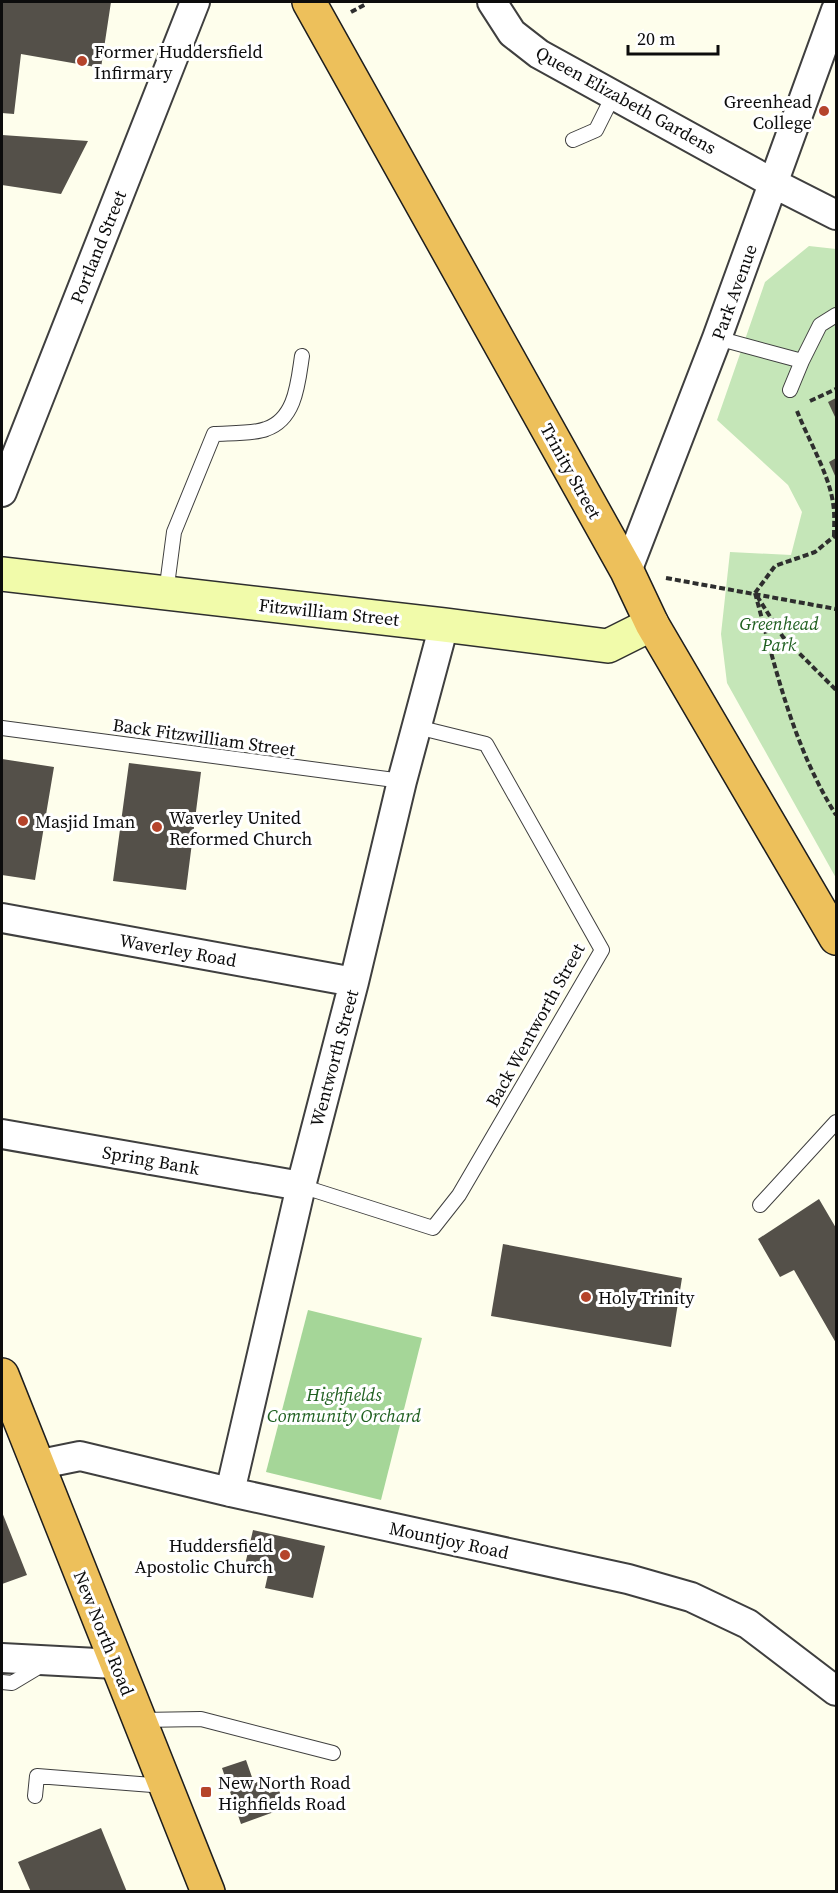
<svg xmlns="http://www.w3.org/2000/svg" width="838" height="1893" viewBox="0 0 838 1893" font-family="'Source Serif 4',serif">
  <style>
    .green { fill: #c5e6b8 }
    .forest { fill: #a5d698 }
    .building { fill: #545049 }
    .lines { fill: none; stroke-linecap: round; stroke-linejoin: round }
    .lane-casing { stroke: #3f3f3f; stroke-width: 16 }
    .street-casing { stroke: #3f3f3f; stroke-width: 32 }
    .secondary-casing { stroke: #2e2e2e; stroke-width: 36 }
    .highway-casing { stroke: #1d1d1d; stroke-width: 36 }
    .path { stroke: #2e2e2e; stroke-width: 4; stroke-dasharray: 6 3; stroke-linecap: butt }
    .lane { stroke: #fff; stroke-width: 14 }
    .street { stroke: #fff; stroke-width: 28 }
    .secondary { stroke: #f1fbaa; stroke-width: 33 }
    .highway { stroke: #edc05b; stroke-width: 33 }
    .poi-dot { fill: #b5442b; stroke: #fff; stroke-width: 2 }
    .labels { text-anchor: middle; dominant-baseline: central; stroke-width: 6; stroke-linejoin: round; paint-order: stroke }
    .poi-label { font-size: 18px; fill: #0c0c0c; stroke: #fff; text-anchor: start }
    .street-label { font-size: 18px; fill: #0c0c0c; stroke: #fff }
    .park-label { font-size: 18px; font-style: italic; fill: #206021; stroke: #fff }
  </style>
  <rect width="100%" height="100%" fill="#fefeec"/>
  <!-- green -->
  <path class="green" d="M809,246L836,249V878L727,683L721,634L730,552L791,555L802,512L788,485L717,420L765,282Z"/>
  <!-- forest -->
  <path class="forest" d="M308,1310L422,1338L381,1500L266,1472Z"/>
  <!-- building -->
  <path class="building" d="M2,2H111L101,68L21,54L14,114L2,113Z
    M2,135L88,141L61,194L2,185Z
    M836,398V419L828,402Z
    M836,458V478L829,462Z
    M2,759L54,767L35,880L2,875Z
    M129,763L201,772L186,890L113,881Z
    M819,1199L836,1228V1343L794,1270L780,1277L758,1239Z
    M503,1244L682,1278L671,1347L491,1316Z
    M2,1512L27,1575L2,1584Z
    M253,1530L325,1546L313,1598L265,1588L269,1570L245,1565Z
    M246,1760L254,1783L264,1780L269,1793L279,1790L285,1808L241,1824L222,1768Z
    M101,1828L127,1892H31L18,1862Z"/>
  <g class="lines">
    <!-- lane casing -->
    <g class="lane-casing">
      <path id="lane" d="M573,140L596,130L614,94
        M717,338L802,361
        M790,390L802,361L820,325L836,315
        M166,593L174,532L214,434C228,433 254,434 266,429C296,419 298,382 302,356
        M2,728L402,781
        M301,1186L433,1228L459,1195L602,950L486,744L417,727
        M760,1205L836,1122
        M2,1682L12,1683L42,1665
        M141,1720L201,1719L333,1753
        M35,1796L37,1776L165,1786"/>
    </g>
    <!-- street casing -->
    <g class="street-casing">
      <path id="street" d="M492,2L512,33L539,54L773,183L836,215
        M2,492L195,2
        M627,571L717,338L836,10
        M2,918L354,982
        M2,1134L301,1186
        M36,1465L80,1456L230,1492L628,1579L691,1597L748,1624L836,1691
        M230,1492L301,1186L354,982L402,781L444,625
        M2,1658L116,1664"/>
    </g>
    <!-- secondary casing -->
    <g class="secondary-casing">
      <path id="secondary" d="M2,574L444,625L608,646L652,624"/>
    </g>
    <!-- highway casing -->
    <g class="highway-casing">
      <path id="highway" d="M309,2L627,571L652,624L836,938
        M2,1375L208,1892"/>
    </g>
    <!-- path -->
    <path class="path" d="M351,12L366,4
      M810,401L836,389
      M797,411C808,439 829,474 833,503C835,514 834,526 834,537
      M666,578L836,609
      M755,593C776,670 793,746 836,815
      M755,593L775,566L815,552L836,535
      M757,596L783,637L836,690"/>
    <!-- lane -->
    <use href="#lane" class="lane"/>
    <!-- street -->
    <use href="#street" class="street"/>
    <!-- secondary -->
    <use href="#secondary" class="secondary"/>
    <!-- highway -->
    <use href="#highway" class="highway"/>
  </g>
  <!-- markers -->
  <g class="poi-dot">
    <circle cx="82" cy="61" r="6"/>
    <circle cx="824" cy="111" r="6"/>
    <circle cx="23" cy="821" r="6"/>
    <circle cx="157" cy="827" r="6"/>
    <circle cx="586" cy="1297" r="6"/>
    <circle cx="285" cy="1555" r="6"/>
    <rect x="200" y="1786" width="12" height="12" rx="3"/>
  </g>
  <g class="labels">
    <!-- poi labels -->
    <g class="poi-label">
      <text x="94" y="51">Former Huddersfield<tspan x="94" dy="21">Infirmary</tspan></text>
      <text x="812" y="101" text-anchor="end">Greenhead<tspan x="812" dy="21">College</tspan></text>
      <text x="169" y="817">Waverley United<tspan x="169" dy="21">Reformed Church</tspan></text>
      <text x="35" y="821">Masjid Iman</text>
      <text x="598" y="1297">Holy Trinity</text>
      <text x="273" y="1545" text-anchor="end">Huddersfield<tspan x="273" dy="21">Apostolic Church</tspan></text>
      <text x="218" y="1782">New North Road<tspan x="218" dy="21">Highfields Road</tspan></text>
    </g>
    <!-- street labels -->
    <g class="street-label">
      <text transform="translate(626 100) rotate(29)">Queen Elizabeth Gardens</text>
      <text transform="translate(98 247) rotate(-68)">Portland Street</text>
      <text transform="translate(734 292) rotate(-70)">Park Avenue</text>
      <text transform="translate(571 471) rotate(61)">Trinity Street</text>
      <text transform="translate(329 612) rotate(6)">Fitzwilliam Street</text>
      <text transform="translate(204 737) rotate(8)">Back Fitzwilliam Street</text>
      <text transform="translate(178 950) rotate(10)">Waverley Road</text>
      <text transform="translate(535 1025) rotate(-61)">Back Wentworth Street</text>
      <text transform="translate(334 1058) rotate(-75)">Wentworth Street</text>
      <text transform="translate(151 1160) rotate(10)">Spring Bank</text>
      <text transform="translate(449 1540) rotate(12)">Mountjoy Road</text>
      <text transform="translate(104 1633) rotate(68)">New North Road</text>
    </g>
    <!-- park labels -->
    <g class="park-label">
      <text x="779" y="623">Greenhead<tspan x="779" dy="21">Park</tspan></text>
      <text x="344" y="1394">Highfields<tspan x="344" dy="21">Community Orchard</tspan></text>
    </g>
  </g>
  <!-- border -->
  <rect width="838" height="1893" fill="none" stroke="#0c0c0c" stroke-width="6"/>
  <!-- scale -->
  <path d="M628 45v9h90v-9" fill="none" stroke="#0c0c0c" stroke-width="3"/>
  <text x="637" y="45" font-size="18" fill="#0c0c0c" stroke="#ffffff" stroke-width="4.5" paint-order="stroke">20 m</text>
</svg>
